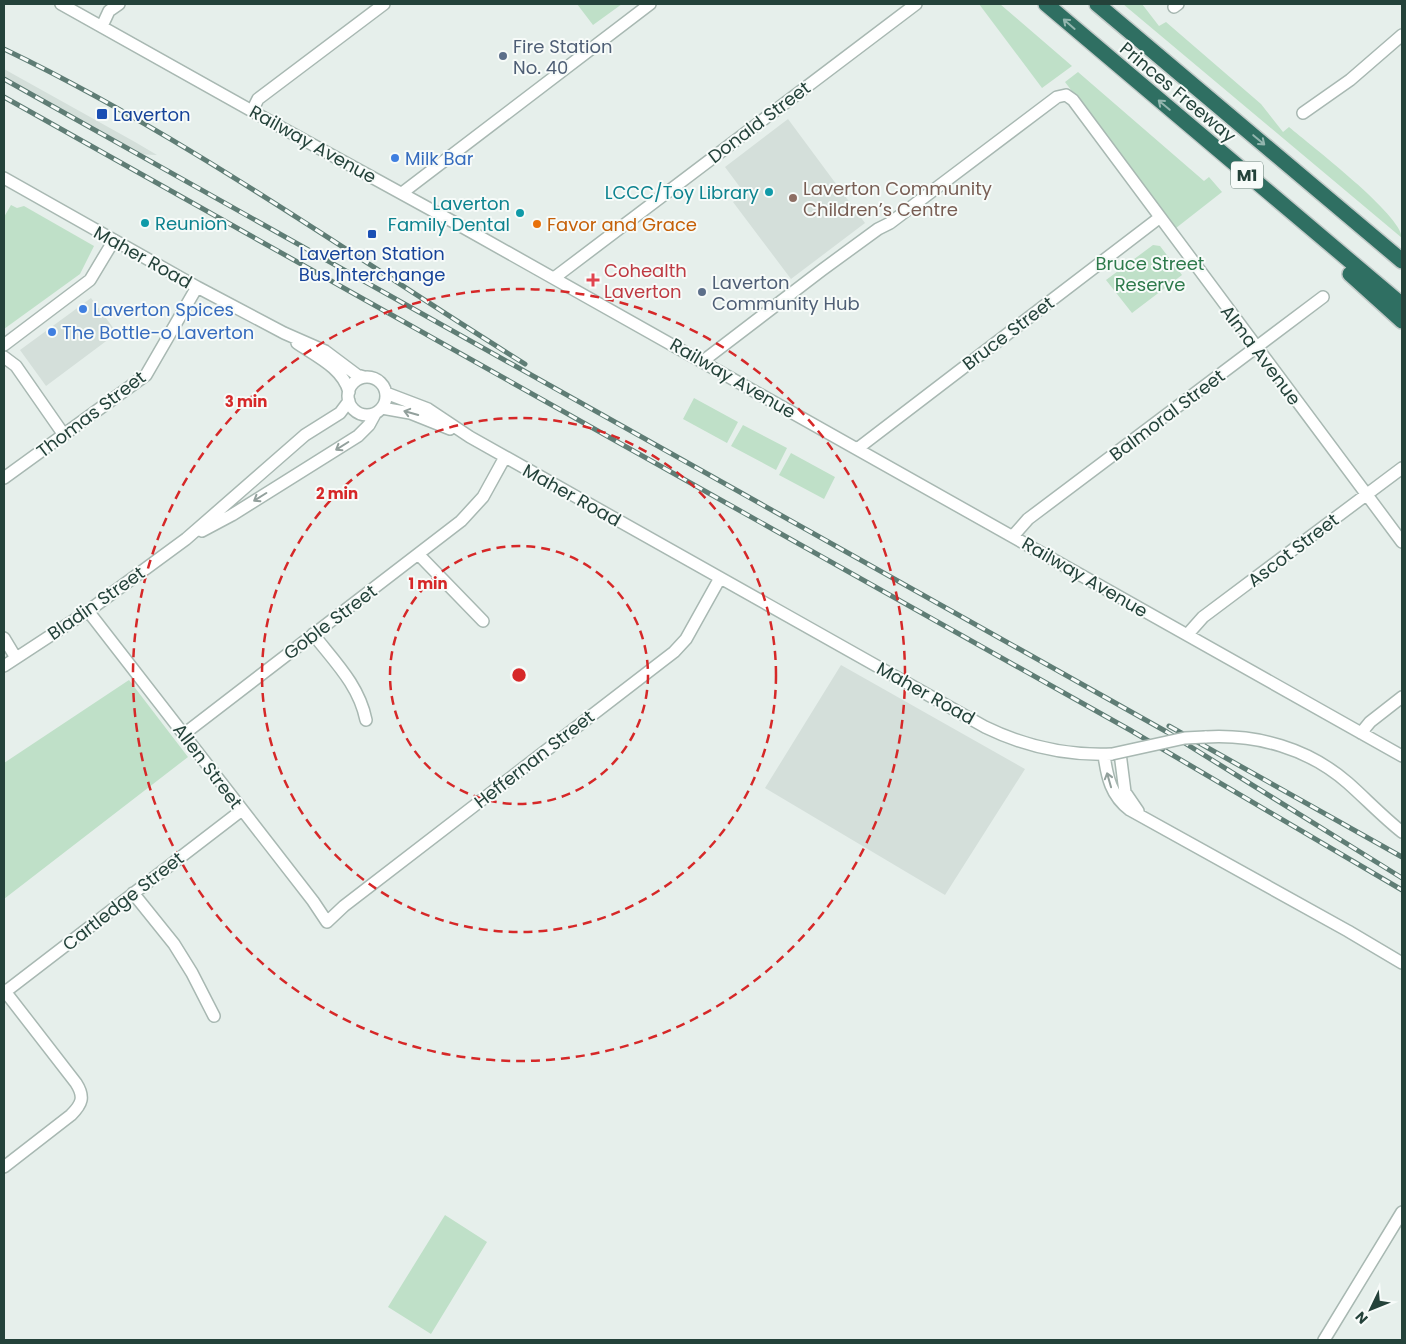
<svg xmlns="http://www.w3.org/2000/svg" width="1406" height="1344" viewBox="0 0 1406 1344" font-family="Poppins,sans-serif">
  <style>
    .built { fill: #d4dfda }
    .green { fill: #bfe0c8 }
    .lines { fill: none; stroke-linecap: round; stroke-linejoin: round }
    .minor-casing { stroke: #a8b8b2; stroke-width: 14 }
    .highway-casing { stroke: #c2cac8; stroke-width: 18 }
    .minor { stroke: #fff; stroke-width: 11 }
    .highway { stroke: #2f6f62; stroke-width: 15 }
    .rail-casing { stroke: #5f7d75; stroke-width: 5 }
    .rail { stroke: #f7fbf9; stroke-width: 3; stroke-dasharray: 9; stroke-linecap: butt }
    .minor-bridge-casing { stroke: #a8b8b2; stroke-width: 14; stroke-linecap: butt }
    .minor-bridge { stroke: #fff; stroke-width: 11 }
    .oneway { stroke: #93b5ae }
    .oneway2 { stroke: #92a09c }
    .ring { fill: none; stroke: #d62828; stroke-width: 2.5; stroke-dasharray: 9 6 }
    .service-dot { fill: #5c6f8a; stroke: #f7fbf9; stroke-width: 2 }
    .transit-dot { fill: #1a4fb4; stroke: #f7fbf9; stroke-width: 2 }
    .shop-dot { fill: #3f7fe0; stroke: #f7fbf9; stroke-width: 2 }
    .culture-dot { fill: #0f9aa8; stroke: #f7fbf9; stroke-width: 2 }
    .education-dot { fill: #8d6e63; stroke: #f7fbf9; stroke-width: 2 }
    .food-dot { fill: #e8710a; stroke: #f7fbf9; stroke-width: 2 }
    .health-dot { fill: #e0444e; stroke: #f7fbf9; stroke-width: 2 }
    .labels { text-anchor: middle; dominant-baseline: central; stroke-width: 4; stroke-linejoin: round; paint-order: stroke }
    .shield { fill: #f7fbf9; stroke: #637a73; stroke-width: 1 }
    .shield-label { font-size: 16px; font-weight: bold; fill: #24423a }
    .service-label { font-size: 18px; fill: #4e5e75; stroke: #f7fbf9; text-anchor: start }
    .street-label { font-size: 18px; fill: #24423a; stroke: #f7fbf9 }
    .transit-label { font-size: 18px; fill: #164399; stroke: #f7fbf9; text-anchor: start }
    .shop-label { font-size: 18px; fill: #366cbe; stroke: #f7fbf9; text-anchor: start }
    .education-label { font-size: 18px; fill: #785e54; stroke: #f7fbf9; text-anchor: start }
    .culture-label { font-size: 18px; fill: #0d838f; stroke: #f7fbf9; text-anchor: end }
    .food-label { font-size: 18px; fill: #c56008; stroke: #f7fbf9; text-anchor: start }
    .park-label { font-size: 18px; fill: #2d7a4b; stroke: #f7fbf9 }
    .health-label { font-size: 18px; fill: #be3a42; stroke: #f7fbf9; text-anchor: start }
    .centre { fill: #d62828; stroke: #f7fbf9; stroke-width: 2.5 }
    .ring-label { font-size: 15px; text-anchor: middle; font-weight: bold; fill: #d62828; stroke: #f7fbf9; stroke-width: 4; stroke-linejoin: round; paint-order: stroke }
  </style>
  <rect width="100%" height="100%" fill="#e6efeb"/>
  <!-- built -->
  <path class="built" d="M4,69L135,142L157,155L133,154L4,82Z
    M788,119L865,223L791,279L733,202L745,194L725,167Z
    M91,298L117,333L46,386L20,350Z
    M841,665L1025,769L945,895L765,788Z"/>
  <!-- green -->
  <path class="green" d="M577,4H622L593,25Z
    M979,4H1000L1072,66L1042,88Z
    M1123,4H1142L1159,26L1166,22L1261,104L1283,132L1289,127C1310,145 1402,215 1402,238Z
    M1078,72L1204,181L1209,177L1222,192L1176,228L1065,82Z
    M11,205L17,208L24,206L94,246L80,274L4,329V217Z
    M1153,245L1160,246L1182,275L1132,313L1106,280Z
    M694,398L738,422L727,443L683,419Z
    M743,425L787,448L776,470L731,446Z
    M791,453L835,477L824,499L779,475Z
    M129,680L188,757L4,899V763Z
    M445,1215L487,1242L431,1334L388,1307Z"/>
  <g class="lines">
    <!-- minor casing -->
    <g class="minor-casing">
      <path id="minor" d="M61,4L284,129L459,225L1402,756
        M1174,7L1178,4
        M102,26L109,11L119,4
        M252,111L258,99L384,4
        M1303,113L1350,80L1402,35
        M4,178L197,287L284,333L325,351L357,375L364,377
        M402,193L650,4
        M554,278L916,4
        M297,343C316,356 343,368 349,392
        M4,345L90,280L114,240
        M4,357L16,366L64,435
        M703,361L822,270L878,229L890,223L1057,97L1066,95L1073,100L1402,542
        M348 396a19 19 0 1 1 38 0a19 19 0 1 1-38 0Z
        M386,393L428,409L470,437L985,727C1026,747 1066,756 1112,754
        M382,408L410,413L450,429
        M857,449L1159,218
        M4,478L146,375L197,287
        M202,531L232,515L358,436L369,425L375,414
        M1013,536L1028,519L1323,297
        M419,555L483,621
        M88,611L313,901L327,922L344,906L674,652L686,639L720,578
        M313,634C334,661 359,685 366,720
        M1187,635L1203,617L1402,468
        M4,638L16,658
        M4,666L88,611L186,539L305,435L340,413L349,401
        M1361,733L1370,722L1402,697
        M184,734L461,521L483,497L505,457
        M1205,737C1257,734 1308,748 1348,783C1366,799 1383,817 1402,832
        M1120,753L1125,792L1138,811
        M1104,755C1107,777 1111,796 1130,810L1348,931L1402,963
        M133,893L174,944L192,973L214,1016
        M4,990L76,1083C85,1097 82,1104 71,1115L4,1167
        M5,992L242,810
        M1324,1340L1402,1212"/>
    </g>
    <!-- highway casing -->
    <g class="highway-casing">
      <path id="highway" d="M1046,4L1402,305
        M1097,4L1402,261
        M1350,274L1402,321"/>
    </g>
    <!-- minor -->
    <use href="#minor" class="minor"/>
    <!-- highway -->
    <use href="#highway" class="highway"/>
    <!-- rail casing -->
    <g class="rail-casing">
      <path id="rail" d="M4,49C187,137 353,257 525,364
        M4,79L1167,732L1402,878
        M4,97L1130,730L1402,890
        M1169,726L1402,857"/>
    </g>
    <!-- rail -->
    <use href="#rail" class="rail"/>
    <!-- minor-bridge casing -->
    <g class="minor-bridge-casing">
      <path id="minor-bridge" d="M1112,754L1185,738L1205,737"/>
    </g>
    <!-- minor-bridge -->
    <use href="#minor-bridge" class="minor-bridge"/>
  </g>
  <!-- one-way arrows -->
  <defs><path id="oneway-shaft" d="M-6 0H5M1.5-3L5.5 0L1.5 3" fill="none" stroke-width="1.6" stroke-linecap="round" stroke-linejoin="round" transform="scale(1.25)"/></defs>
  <g class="oneway">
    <use href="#oneway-shaft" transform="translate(1069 24) rotate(-139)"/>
    <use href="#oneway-shaft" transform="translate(1164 105) rotate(-140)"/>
    <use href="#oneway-shaft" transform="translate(1259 140) rotate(40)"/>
  </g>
  <g class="oneway2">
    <use href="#oneway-shaft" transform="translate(411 413) rotate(-164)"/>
    <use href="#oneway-shaft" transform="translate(342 446) rotate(148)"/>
    <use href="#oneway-shaft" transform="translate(260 497) rotate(148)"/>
    <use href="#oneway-shaft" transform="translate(1109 780) rotate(-106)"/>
  </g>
  <!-- distance rings -->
  <g class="ring">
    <circle cx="519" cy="675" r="129"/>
    <circle cx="519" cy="675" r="257"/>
    <circle cx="519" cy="675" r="386"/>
  </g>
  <!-- markers -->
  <g class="service-dot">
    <circle cx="503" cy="56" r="5"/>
    <circle cx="702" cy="292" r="5"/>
  </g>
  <g class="transit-dot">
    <rect x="96" y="108" width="12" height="12" rx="2.5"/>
    <rect x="367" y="229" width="10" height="10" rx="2.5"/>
  </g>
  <g class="shop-dot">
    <circle cx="395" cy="158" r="5"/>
    <circle cx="83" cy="309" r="5"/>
    <circle cx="52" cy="332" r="5"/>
  </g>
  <g class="culture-dot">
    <circle cx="769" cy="192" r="5"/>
    <circle cx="520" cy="213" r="5"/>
    <circle cx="145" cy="223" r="5"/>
  </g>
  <circle class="education-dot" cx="793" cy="198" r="5"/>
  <circle class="food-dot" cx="537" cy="224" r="5"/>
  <path class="health-dot" d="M590.5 272.5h5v5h5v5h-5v5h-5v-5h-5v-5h5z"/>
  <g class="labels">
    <!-- shield labels -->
    <rect class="shield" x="1231" y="161.5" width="32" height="27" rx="4"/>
    <g class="shield-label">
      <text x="1247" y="175">M1</text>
    </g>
    <!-- service labels -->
    <g class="service-label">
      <text x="513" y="46">Fire Station<tspan x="513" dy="21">No. 40</tspan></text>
      <text x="712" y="282">Laverton<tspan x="712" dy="21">Community Hub</tspan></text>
    </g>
    <!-- street labels -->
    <g class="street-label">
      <text transform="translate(1178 92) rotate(40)">Princes Freeway</text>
      <text transform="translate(759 122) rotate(-37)">Donald Street</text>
      <text transform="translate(313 144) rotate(29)">Railway Avenue</text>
      <text transform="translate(143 257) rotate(29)">Maher Road</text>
      <text transform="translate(1008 333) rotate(-37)">Bruce Street</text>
      <text transform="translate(1261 355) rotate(53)">Alma Avenue</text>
      <text transform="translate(733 378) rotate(30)">Railway Avenue</text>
      <text transform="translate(91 414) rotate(-37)">Thomas Street</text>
      <text transform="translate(1167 415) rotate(-37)">Balmoral Street</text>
      <text transform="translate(572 495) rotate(29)">Maher Road</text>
      <text transform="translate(1293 550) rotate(-37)">Ascot Street</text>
      <text transform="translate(1085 577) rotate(30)">Railway Avenue</text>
      <text transform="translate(96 603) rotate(-35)">Bladin Street</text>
      <text transform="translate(330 622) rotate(-37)">Goble Street</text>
      <text transform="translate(926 693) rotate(29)">Maher Road</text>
      <text transform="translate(534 759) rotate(-38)">Heffernan Street</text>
      <text transform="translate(208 766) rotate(53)">Allen Street</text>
      <text transform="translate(123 901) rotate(-38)">Cartledge Street</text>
    </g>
    <!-- transit labels -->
    <g class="transit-label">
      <text x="113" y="114">Laverton</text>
      <text x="372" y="253" text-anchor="middle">Laverton Station<tspan x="372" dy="21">Bus Interchange</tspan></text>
    </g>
    <!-- shop labels -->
    <g class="shop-label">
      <text x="405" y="158">Milk Bar</text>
      <text x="93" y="309">Laverton Spices</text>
      <text x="62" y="332">The Bottle-o Laverton</text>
    </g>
    <!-- education labels -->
    <g class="education-label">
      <text x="803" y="188">Laverton Community<tspan x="803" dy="21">Children’s Centre</tspan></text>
    </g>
    <!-- culture labels -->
    <g class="culture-label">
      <text x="759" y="192">LCCC/Toy Library</text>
      <text x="510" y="203">Laverton<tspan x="510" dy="21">Family Dental</tspan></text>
      <text x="155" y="223" text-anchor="start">Reunion</text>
    </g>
    <!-- food labels -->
    <g class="food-label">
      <text x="547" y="224">Favor and Grace</text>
    </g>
    <!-- park labels -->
    <g class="park-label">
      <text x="1150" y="263">Bruce Street<tspan x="1150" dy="21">Reserve</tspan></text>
    </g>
    <!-- health labels -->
    <g class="health-label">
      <text x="604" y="270">Cohealth<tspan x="604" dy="21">Laverton</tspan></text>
    </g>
  </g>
  <circle cx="519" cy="675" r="8" class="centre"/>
  <g class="ring-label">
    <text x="246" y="407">3 min</text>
    <text x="337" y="499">2 min</text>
    <text x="428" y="589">1 min</text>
  </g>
  <!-- border -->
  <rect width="1406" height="1344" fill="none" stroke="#24423a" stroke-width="10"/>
  <!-- north arrow -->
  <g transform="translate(1371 1309) rotate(227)" stroke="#f7fbf9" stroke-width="4" paint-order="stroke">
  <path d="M0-4L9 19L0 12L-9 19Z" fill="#24423a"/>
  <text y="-8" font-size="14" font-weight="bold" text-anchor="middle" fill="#24423a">N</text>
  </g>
</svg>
